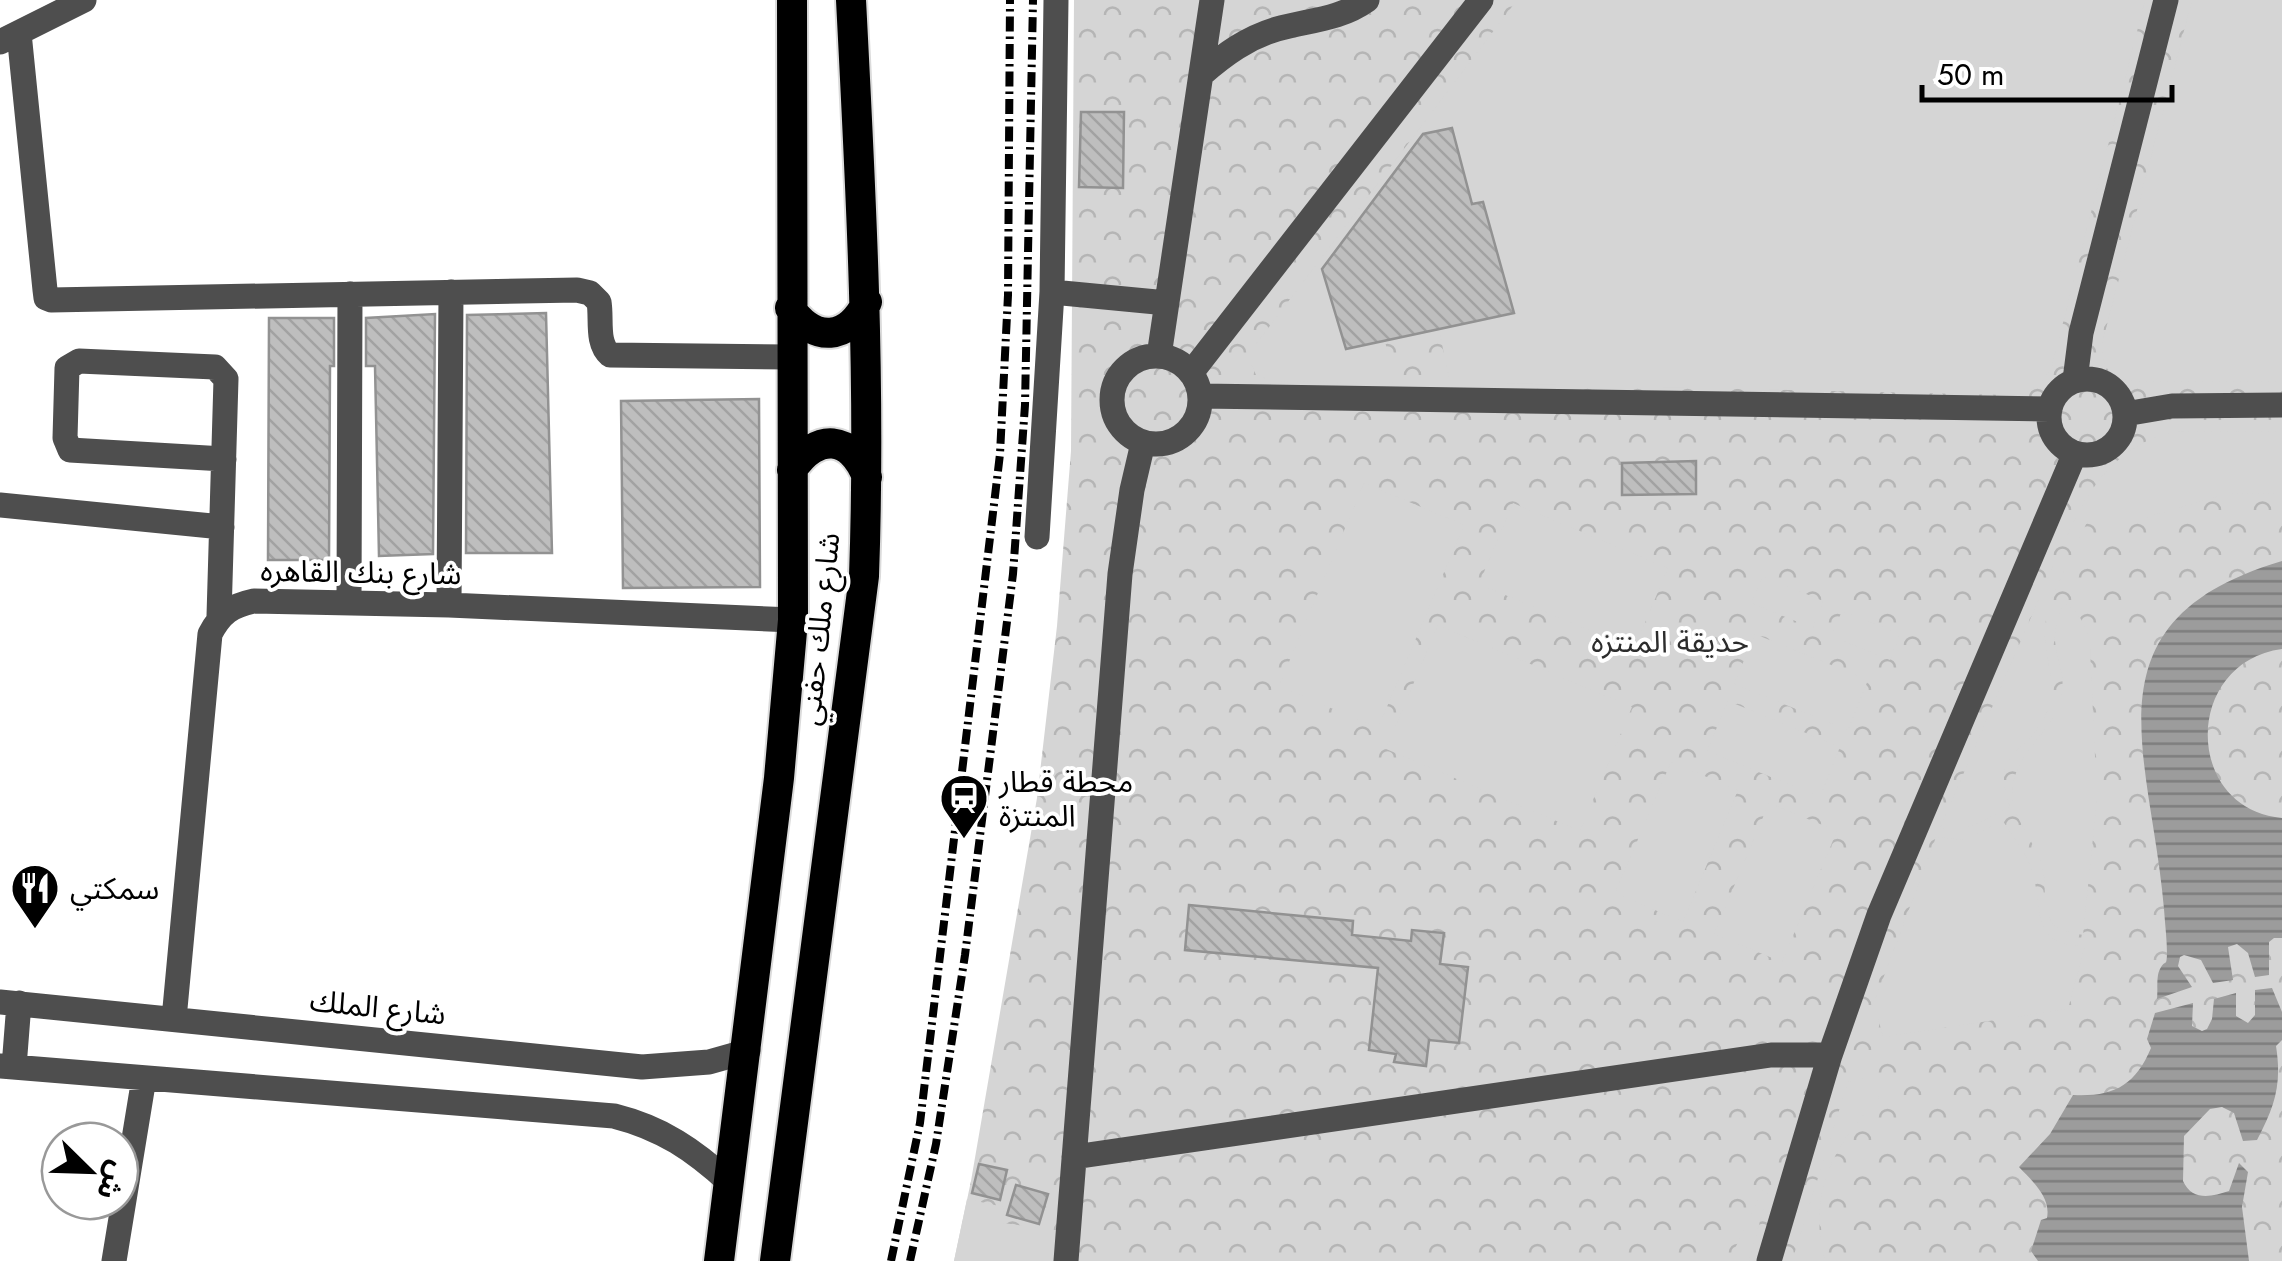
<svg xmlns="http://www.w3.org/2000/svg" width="2282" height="1261" viewBox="0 0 2282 1261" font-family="Jost,'Noto Sans Arabic',sans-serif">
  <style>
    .park { fill: url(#park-crowns) }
    .garden { fill: #d5d5d5 }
    .water { fill: url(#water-rules) }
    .building { fill: url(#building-back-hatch); stroke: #929292; stroke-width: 2.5 }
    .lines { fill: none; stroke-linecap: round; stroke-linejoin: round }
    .highway-casing { stroke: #dbdbdb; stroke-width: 34 }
    .minor { stroke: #4e4e4e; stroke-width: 25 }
    .highway { stroke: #000; stroke-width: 30 }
    .rail { stroke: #000; stroke-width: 8; stroke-dasharray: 15 5 2.5 5; stroke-linecap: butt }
    .labels { text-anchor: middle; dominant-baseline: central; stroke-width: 8; stroke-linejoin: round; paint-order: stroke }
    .street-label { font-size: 30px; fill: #000; stroke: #fff }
    .park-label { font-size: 30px; fill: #2c2c2c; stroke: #fff }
    .poi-label { font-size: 30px; fill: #000; stroke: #fff; text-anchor: start }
  </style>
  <defs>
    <pattern id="park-crowns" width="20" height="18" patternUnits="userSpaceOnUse" patternTransform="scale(2.5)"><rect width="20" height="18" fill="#d5d5d5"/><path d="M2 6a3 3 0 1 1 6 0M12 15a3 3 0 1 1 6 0" fill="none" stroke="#b5b5b5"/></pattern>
    <pattern id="water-rules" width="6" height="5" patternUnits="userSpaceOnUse" patternTransform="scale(2.5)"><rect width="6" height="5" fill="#9c9c9c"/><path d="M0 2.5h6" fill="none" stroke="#7d7d7d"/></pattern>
    <pattern id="building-back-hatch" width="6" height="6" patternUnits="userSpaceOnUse" patternTransform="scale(2.5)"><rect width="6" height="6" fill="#bebebe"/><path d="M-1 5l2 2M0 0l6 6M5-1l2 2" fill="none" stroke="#a2a2a2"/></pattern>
  </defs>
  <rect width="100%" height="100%" fill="#fff"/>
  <!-- park -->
  <path class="park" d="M1074,0H2282V1261H954L971,1181L1037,798L1057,626L1071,451Z"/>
  <!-- garden -->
  <path class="garden" d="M1517,0H2145L2052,366C2042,385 2030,394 2009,395L1450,382L1439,330L1513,313L1483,202L1472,204L1451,128L1423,134L1322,269L1345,348L1385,342L1397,383L1273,381L1256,375L1249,359L1253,348Z
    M2192,0H2282V382L2133,381C2108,378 2099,364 2103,340Z
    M2184,431L2282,432V494L2229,493L2144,518H2089L2078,541L2067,536C2088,486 2125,436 2184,431Z
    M1364,483L1464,525L1378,728L1279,686Z
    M1513,503L1668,568L1634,649L1479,584Z
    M2054,564L2065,569C2057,588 2046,608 2045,629C2043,659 2060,683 2046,714C2027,756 1989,748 2010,807C1988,817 1964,836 1940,828Z
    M1763,576L1823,601L1813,628L1751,603Z
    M2063,603C2080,610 2089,631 2090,649L2097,799L2083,935C2070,932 2056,931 2050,919C2042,904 2047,882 2042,866C2032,832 2002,812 2016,773C2026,743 2057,727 2062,694C2065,675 2057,660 2055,641C2054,629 2060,615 2063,603Z
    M1842,611L1900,634L1890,660L1831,636Z
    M1438,625L1632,707L1580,831L1386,749Z
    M1755,634L1868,680L1848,730L1734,684Z
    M1728,701L1840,747L1820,797L1707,751Z
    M1671,762L1738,790L1683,922L1615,893Z
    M1769,803L1837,831L1782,962L1714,934Z
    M2003,821C2013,837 2026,853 2032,871C2044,908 2028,946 2085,946L2068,1009L1883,1037L1878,1018L1871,1011L1936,837L1963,840Z
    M1862,1077L1879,1098C1833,1144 1807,1196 1825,1261H1792L1848,1082Z
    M1766,1183L1770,1185L1749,1261H1729Z
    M967,1199L1004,1207L1003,1223L1054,1230L1052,1261H954Z"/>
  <!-- water -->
  <path class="water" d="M2282,561V649C2183,662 2183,809 2282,818V938H2274L2269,942V975L2255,977L2248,953L2237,944L2228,947L2233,980L2213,983L2201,960L2184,955L2180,957L2178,966L2192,987L2157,999C2158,990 2156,976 2160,969C2166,958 2166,968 2167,955C2167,940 2165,924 2164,909C2151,753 2080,621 2282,561Z
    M2272,988L2282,1012V1040L2276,1046C2282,1084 2275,1106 2257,1140L2243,1141L2234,1113L2222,1107L2210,1109L2184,1136L2183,1181C2192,1201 2211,1197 2229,1191L2239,1163L2248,1172L2242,1207L2249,1261H2038L2031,1251L2041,1220L2047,1218C2051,1197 2033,1182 2019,1167L2050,1134L2073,1095C2113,1097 2135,1086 2151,1048L2147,1039L2155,1013L2193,1003L2192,1026L2202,1031L2207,1029L2212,1019L2214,999L2236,993V1016L2248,1023L2255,1015V990Z"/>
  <!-- building -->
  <path class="building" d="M1081,112H1124L1123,188L1079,187Z
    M1452,128L1472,204L1483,202L1514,313L1346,349L1322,269L1423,134Z
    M546,313L552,553H466L467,315Z
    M435,314L433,554L379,556L375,366H366V318Z
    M269,318H334V366H330L329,560H268Z
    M759,399L760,587L623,588L621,401Z
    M1696,461V494L1622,495V463Z
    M1189,905L1353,921L1352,935L1411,941L1412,930L1444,933L1440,964L1468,967L1459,1043L1429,1040L1426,1066L1394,1062L1396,1054L1369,1050L1378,968L1185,950Z
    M979,1164L1007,1170L1000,1200L972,1193Z
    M1016,1185L1048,1194L1039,1224L1007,1215Z"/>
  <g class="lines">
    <!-- highway casing -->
    <g class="highway-casing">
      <path id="highway" d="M790,308C815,343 847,341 867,302
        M792,470C817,432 851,435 867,477
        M719,1261L779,778L793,620L792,0
        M775,1261L864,576C871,383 861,192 851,0"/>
    </g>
    <!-- minor -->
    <path class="minor" d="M19,33L45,290L46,298L51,300L577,290L590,293L599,302C602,319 596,343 610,355L790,357
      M0,42L84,0
      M1202,74C1225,54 1247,38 1277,29C1308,20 1339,20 1367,0
      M1052,292L1167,303
      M1112 400a44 44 0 1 1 88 0a44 44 0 1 1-88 0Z
      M1159,356L1212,0
      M1191,373L1481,0
      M2049 417a38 38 0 1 1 76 0a38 38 0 1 1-76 0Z
      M2075,380L2081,333L2166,0
      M1200,396L2050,409
      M2125,414L2172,406L2282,405
      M0,505L222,527
      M1037,537L1052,292L1056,0
      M349,603L350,294
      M449,605L451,292
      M219,616L226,379L215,367L79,361L67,368L65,438L70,450L224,459
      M0,1002L642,1067L709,1062L748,1051
      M174,1019L210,634C221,613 231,606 254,601L449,605L793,620
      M0,1066L614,1116C662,1128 694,1150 730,1183
      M14,1067L19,1003
      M1074,1157L1771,1055H1830
      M114,1261L144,1078
      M1066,1261L1120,574L1132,490L1143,443
      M1769,1261L1830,1055L1879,915L2075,453"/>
    <!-- highway -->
    <use href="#highway" class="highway"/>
    <!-- rail -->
    <path class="rail" d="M891,1261L920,1123L1000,454L1008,295L1010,0
      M910,1261L936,1144L965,955L1013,574L1025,405L1033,0"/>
  </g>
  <!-- icons -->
  <defs>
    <g id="station-pin" transform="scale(2.5)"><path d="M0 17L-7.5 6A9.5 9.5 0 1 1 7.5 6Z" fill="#000" stroke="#fff"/><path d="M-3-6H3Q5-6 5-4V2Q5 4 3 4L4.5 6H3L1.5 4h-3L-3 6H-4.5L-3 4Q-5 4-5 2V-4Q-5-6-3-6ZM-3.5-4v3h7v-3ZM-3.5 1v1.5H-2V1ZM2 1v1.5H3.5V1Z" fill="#fff"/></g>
    <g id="restaurant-pin" transform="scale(2.5)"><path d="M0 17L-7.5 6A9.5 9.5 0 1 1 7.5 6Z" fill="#000" stroke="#fff"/><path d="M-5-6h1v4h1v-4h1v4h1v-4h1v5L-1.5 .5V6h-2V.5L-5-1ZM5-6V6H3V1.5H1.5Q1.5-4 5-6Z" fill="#fff"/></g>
  </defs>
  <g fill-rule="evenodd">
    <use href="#station-pin" x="964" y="798"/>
    <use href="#restaurant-pin" x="35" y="888"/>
  </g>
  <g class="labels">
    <!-- street labels -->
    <g class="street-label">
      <text transform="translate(361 572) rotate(1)">شارع بنك القاهره</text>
      <text transform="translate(819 629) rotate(-84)">شارع ملك حفني</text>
      <text transform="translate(378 1007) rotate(6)">شارع الملك</text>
    </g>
    <!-- park labels -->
    <g class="park-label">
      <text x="1670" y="641">حديقة المنتزه</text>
    </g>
    <!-- poi labels -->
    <g class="poi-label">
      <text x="999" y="781">محطة قطار<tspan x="999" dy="34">المنتزة</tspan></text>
      <text x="70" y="888">سمكتي</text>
    </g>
  </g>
  <!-- north arrow -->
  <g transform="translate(90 1171) rotate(113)"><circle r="48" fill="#ffffff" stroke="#999999" stroke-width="2.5"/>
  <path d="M0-8L18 38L0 25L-18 38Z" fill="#000000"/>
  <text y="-15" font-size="28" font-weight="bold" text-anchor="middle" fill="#000000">ش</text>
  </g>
  <!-- scale -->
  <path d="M1922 85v15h250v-15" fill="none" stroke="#000000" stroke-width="5"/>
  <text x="1937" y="85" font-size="30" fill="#000000" stroke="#ffffff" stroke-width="8" paint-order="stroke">50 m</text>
</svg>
